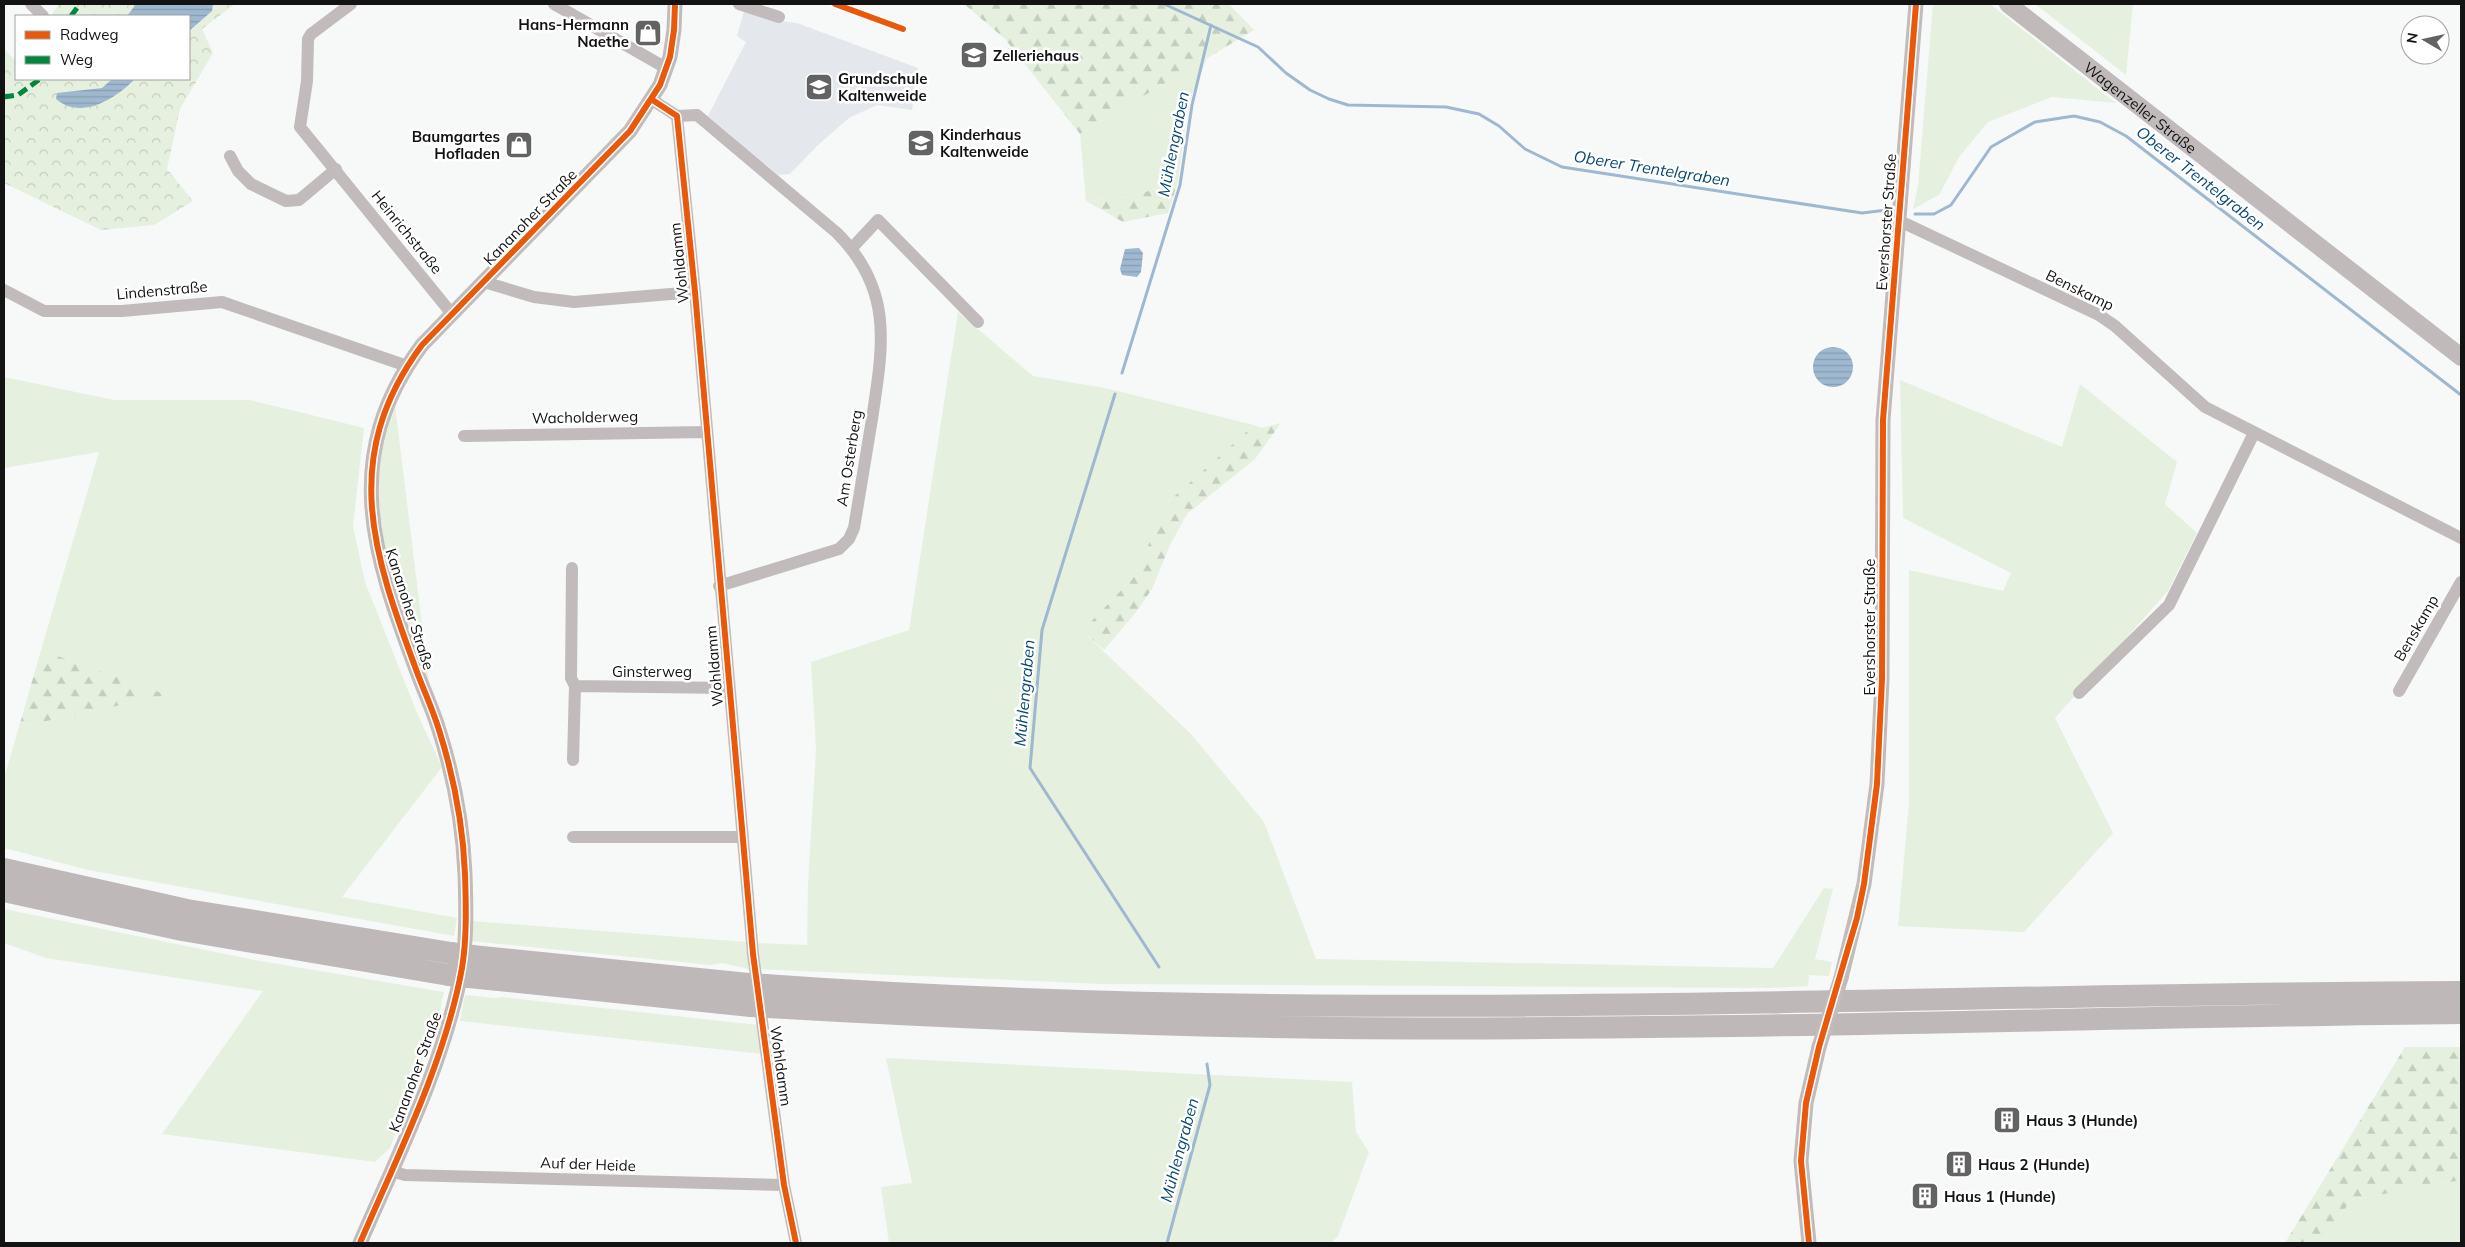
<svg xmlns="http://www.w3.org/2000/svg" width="2465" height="1247" viewBox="0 0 2465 1247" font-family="Mulish,sans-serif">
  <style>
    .built { fill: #e4e8ec }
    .grass { fill: #e5f1de }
    .forest { fill: url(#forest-firs) }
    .park { fill: url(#park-crowns) }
    .water { fill: url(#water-rules) }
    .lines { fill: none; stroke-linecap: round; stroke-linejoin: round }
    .stream { stroke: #9db8cf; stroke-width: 3 }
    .minor { stroke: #c1bbbc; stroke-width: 12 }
    .tertiary { stroke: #c1bbbc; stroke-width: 15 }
    .secondary { stroke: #c0babb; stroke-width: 18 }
    .motorway { stroke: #beb8b9; stroke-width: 22 }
    .tertiary-bridge { stroke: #c1bbbc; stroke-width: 15 }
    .motorway-bridge { stroke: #beb8b9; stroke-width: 22 }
    .quiet { stroke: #00873e; stroke-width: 5; stroke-dasharray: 10 5; stroke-linecap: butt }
    .cycleway-casing { stroke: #fff; stroke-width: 9 }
    .cycleway { stroke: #e8590c; stroke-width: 6 }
    .labels { text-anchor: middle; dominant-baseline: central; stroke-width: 5; stroke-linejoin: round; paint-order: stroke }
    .poi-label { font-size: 15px; font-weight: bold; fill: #131314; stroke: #fff; text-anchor: start }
    .street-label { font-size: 15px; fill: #131314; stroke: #fff }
    .water-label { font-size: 16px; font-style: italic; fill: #074872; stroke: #fff }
  </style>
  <defs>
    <pattern id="forest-firs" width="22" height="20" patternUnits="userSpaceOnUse" patternTransform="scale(1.25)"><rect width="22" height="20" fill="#e5f1de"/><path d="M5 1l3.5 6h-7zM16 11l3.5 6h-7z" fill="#c4cebe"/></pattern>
    <pattern id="park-crowns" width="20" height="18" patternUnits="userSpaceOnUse" patternTransform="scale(1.25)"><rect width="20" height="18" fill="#e5f1de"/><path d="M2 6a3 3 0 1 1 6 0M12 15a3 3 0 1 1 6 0" fill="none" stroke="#c4cebe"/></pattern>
    <pattern id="water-rules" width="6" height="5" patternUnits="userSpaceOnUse" patternTransform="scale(1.25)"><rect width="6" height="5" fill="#9db8cf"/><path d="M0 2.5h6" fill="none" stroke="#869db1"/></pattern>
  </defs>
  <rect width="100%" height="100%" fill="#f7f8f8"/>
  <!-- built -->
  <path class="built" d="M744,11L780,21L797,23L918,68L912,110L877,105L849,118L818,145L790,174L778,175L708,116L746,42L737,36Z"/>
  <!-- grass -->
  <path class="grass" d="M1933,4H1990L2116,103L2052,97L1988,122L1959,157L1939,195L1913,209L1918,186Z
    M2035,4H2133L2126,75Z
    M1207,58L1188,104L1178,182L1129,197L1086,201L1080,134Z
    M958,312L1033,376L1110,389L1254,425L1168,502L1133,578L1082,631L1191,734L1264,822L1316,959L1773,968L1824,888L1833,889L1815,959L1832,962L1829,976L1809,975L1808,986L1772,988L1103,984L759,969L756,943L807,945L808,884L816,749L811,662L909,630Z
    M4,377L114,400H250L364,428L353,526L365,582L417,713L442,767L342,897L457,918L454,936L88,870L4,848V778L19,727L166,695L41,650L99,452L4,468Z
    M1900,380L2062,447L2080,384L2177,462L2165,504L2197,533L2168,591L2055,718L2113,833L2024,932L1898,926L1909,803V570L2003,591L2011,573L1903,518Z
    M394,397L429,682L390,579L380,531L378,462Z
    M4,909L255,960L444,992L439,1015L390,1148L375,1162L162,1134L263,991L46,958L4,943Z
    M471,921L746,942L749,969L722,963L711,965L471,941Z
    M465,995L495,998L502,997L758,1025L762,1054L460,1021Z
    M886,1058L1352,1082L1356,1132L1369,1152L1338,1236L1331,1243H889L881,1187L912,1183Z
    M2461,1180V1243H2322L2351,1200Z"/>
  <!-- forest -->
  <path class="forest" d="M964,4H1229L1254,30L1080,134L1005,39Z
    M1178,182L1168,213L1123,222L1086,201L1129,197Z
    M1281,423L1255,459L1187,514L1170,545L1152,589L1137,611L1104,650L1082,631L1133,578L1168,502L1254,425L1261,428Z
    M41,650L167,695L19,727Z
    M2405,1047H2461V1180L2351,1200L2322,1243H2285Z"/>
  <!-- park -->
  <path class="park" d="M59,4H235L202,29L213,53L180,109L167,169L193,201L154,225L101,230L4,183V49L16,61V79H189V16H51Z"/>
  <!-- water -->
  <path class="water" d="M136,4H213L212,11L189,31V16H127Z
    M112,79H135C116,98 82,121 56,99L57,93L102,88Z
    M1139,248L1143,253L1141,272L1137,277L1122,275L1120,269L1125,249Z
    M1813 367a20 20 0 1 1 40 0a20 20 0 1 1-40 0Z"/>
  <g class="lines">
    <!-- stream -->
    <path class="stream" d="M1164,4L1258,47L1286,73L1310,90L1329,99L1348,105L1446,107L1479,114L1499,126L1525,149L1562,167L1862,213L1887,210
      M1915,214H1934L1951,205L1991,147L2035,122L2074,116L2100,122L2126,136L2461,395
      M1122,373L1180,185L1192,105L1211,25
      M1115,394L1042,630L1030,768L1159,967
      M1167,1243L1210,1085L1207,1064"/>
    <!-- minor -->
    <path class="minor" d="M31,4L43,16
      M351,4L311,34L308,39L307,81L300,127L452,314
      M554,4L666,68
      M739,4L779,17
      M651,99L677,116
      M677,116L695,292L753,954L784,1185L796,1243
      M677,116L697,115L837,233C894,290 883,346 872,419C866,455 860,492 854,528L849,539L839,549L719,586
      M230,156L238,171L251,184L286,201L299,200L336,169
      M1898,223L1906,224L2099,315L2115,326L2205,407L2461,538
      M852,248L878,220L978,322
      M484,282L534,297L574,302L695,292
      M4,290L44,311H122L222,302L407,366
      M464,436L706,432
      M572,568L571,678L575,686L573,760
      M575,686L729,688
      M2399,691L2461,582
      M2079,693L2169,605L2254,433
      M573,837H743
      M391,1171L405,1175L784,1185"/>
    <!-- tertiary -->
    <path class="tertiary" d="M1841,978L1864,884L1877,784L1882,679L1883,420L1916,4
      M360,1243C397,1157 445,1062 462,968C467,938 466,904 465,874C463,825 454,777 439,730C433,710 424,691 417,672C373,554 339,457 422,345L630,131L660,85L670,57L674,30L675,4
      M1809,1243L1801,1161L1806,1103L1819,1047"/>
    <!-- secondary -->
    <path class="secondary" id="s1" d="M2008,4L2461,357"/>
    <!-- motorway -->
    <path class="motorway" d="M4,869L187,910L451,953
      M4,891L182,930L449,975
      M472,956L748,984
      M469,977L751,1006
      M765,985C1330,1026 1896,994 2461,992
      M768,1007C958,1018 1147,1026 1338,1028C1712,1031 2087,1017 2461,1013"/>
    <!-- tertiary-bridge -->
    <path class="tertiary-bridge" d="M1819,1047L1841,978"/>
    <!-- motorway-bridge -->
    <path class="motorway-bridge" d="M451,953L472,956
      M449,975L469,977
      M748,984L765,985
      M751,1006L768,1007"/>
    <!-- quiet -->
    <path class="quiet" d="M71,16L80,4
      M4,97L18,95L40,79"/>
    <!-- cycleway casing -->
    <g class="cycleway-casing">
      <path id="cycleway" d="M835,4L903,29
        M651,99L677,116L695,292L753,954L784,1185L796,1243
        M360,1243C397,1157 445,1062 462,968C467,938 466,904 465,874C463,825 454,777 439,730C433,710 424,691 417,672C373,554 339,457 422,345L630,131L660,85L670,57L674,30L675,4
        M1809,1243L1801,1161L1806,1103L1819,1047L1857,918L1864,884L1877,784L1882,679L1883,420L1916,4"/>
    </g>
    <!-- cycleway -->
    <use href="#cycleway" class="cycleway"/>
  </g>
  <!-- icons -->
  <defs>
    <g id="shop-square" transform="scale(1.4375)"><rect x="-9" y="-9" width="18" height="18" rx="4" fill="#636364" stroke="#fff"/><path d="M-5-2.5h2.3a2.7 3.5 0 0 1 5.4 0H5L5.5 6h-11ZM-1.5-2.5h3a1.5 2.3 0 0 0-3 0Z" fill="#fff"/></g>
    <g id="school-square" transform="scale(1.4375)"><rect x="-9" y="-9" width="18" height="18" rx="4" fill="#636364" stroke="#fff"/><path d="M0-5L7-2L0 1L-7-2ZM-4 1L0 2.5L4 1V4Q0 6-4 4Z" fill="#fff"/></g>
    <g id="building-square" transform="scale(1.4375)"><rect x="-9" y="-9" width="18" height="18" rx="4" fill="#636364" stroke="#fff"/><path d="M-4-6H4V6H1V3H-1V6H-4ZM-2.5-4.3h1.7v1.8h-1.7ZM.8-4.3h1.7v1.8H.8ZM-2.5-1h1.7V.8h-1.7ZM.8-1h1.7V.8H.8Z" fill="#fff"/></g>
  </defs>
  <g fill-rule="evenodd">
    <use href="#shop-square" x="648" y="33"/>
    <use href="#school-square" x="974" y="55"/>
    <use href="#school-square" x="819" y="87"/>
    <use href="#school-square" x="921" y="143"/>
    <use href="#shop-square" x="519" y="145"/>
    <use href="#building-square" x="2007" y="1120"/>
    <use href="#building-square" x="1959" y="1164"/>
    <use href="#building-square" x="1925" y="1196"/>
  </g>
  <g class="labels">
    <!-- poi labels -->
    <g class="poi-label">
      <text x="629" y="24" text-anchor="end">Hans-Hermann<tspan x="629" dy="17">Naethe</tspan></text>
      <text x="993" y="55">Zelleriehaus</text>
      <text x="838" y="78">Grundschule<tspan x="838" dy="17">Kaltenweide</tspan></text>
      <text x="940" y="134">Kinderhaus<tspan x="940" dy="17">Kaltenweide</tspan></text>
      <text x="500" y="136" text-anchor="end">Baumgartes<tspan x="500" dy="17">Hofladen</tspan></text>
      <text x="2026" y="1120">Haus 3 (Hunde)</text>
      <text x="1978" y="1164">Haus 2 (Hunde)</text>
      <text x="1944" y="1196">Haus 1 (Hunde)</text>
    </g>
    <!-- street labels -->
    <g class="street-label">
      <text stroke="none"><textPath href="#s1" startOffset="168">Wagenzeller Straße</textPath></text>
      <text transform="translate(530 217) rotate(-46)">Kananoher Straße</text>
      <text transform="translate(1886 222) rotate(-86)">Evershorster Straße</text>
      <text transform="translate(407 232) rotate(51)">Heinrichstraße</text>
      <text transform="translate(679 263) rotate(-96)">Wohldamm</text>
      <text transform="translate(162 290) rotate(-5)">Lindenstraße</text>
      <text transform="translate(2080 290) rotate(26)">Benskamp</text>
      <text transform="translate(585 417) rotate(-1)">Wacholderweg</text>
      <text transform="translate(849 458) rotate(-81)">Am Osterberg</text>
      <text transform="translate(410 609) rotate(72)">Kananoher Straße</text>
      <text transform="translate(1869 627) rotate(-90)">Evershorster Straße</text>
      <text transform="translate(2416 628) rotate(-60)">Benskamp</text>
      <text transform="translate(714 666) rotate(-95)">Wohldamm</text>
      <text x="652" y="671">Ginsterweg</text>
      <text transform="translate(781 1066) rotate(82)">Wohldamm</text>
      <text transform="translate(415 1072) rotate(-70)">Kananoher Straße</text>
      <text transform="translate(588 1164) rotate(2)">Auf der Heide</text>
    </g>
    <!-- water labels -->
    <g class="water-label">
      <text transform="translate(1173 144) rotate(-79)">Mühlengraben</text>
      <text transform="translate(1652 168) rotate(9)">Oberer Trentelgraben</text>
      <text transform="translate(2201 178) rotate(38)">Oberer Trentelgraben</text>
      <text transform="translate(1024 693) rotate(-85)">Mühlengraben</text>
      <text transform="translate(1179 1150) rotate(-75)">Mühlengraben</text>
    </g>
  </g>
  <!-- border -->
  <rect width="2465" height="1247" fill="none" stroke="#131314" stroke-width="10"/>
  <!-- legend -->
  <rect x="15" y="15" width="175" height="65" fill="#ffffff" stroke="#a1a1a1"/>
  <rect x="25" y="31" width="25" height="8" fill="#e8590c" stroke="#a1a1a1"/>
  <text x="60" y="40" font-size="15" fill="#131314">Radweg</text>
  <rect x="25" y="56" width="25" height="8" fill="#00873e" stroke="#a1a1a1"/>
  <text x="60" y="65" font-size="15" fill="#131314">Weg</text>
  <!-- north arrow -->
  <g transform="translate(2425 40) rotate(279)"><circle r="24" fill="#ffffff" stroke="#a1a1a1"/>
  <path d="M0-4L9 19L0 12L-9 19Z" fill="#636364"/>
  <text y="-8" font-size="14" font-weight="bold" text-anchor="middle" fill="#131314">N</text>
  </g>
</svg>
